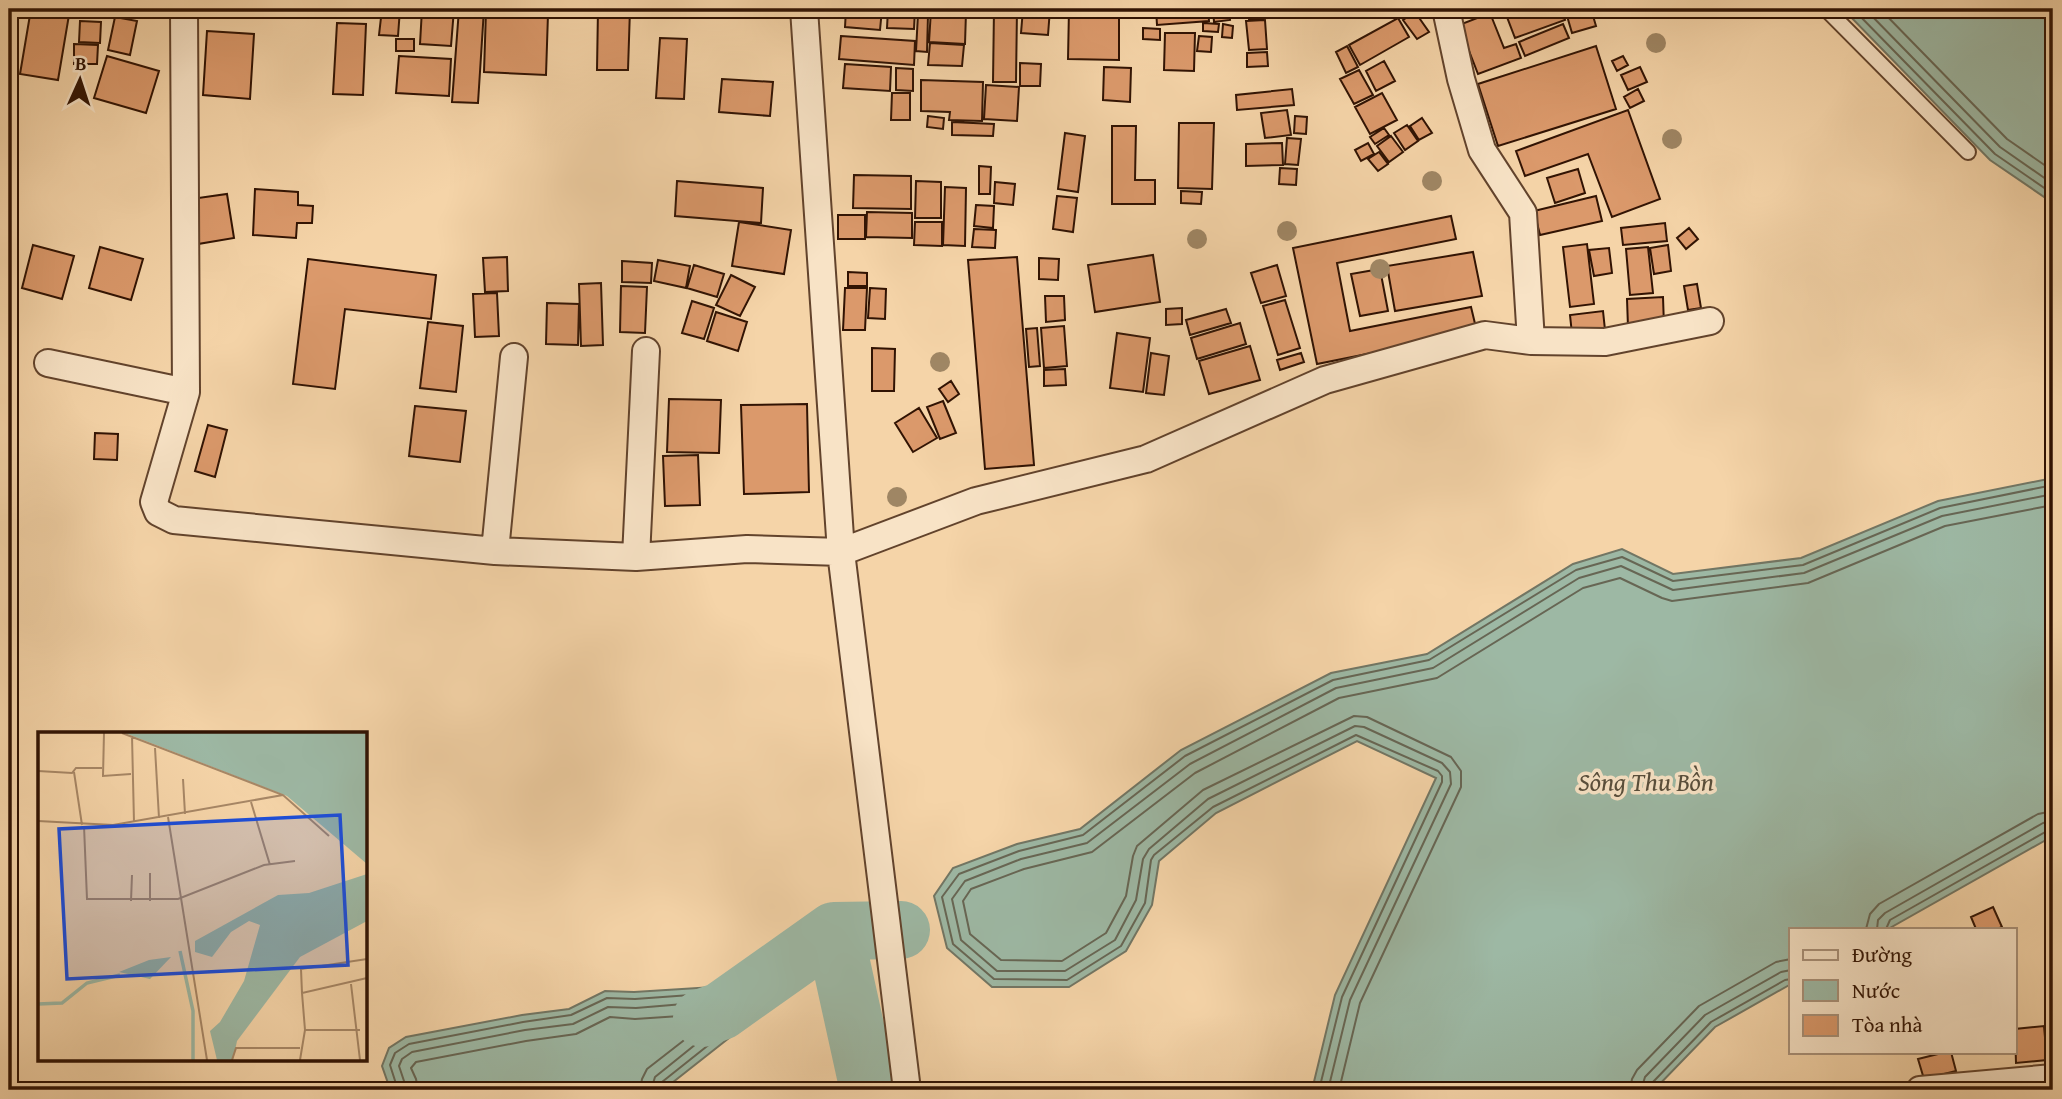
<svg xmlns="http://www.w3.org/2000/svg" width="2062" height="1099" viewBox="0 0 2062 1099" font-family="'Gentium Book Plus',serif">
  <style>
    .water { fill: #9db8a4; stroke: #727664; stroke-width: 2 }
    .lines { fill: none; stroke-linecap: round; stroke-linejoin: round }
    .shore { stroke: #676654; stroke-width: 2 }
    .stream { stroke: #727664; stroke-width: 10 }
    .river { stroke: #9db8a4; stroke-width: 58 }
    .building { fill: #db996b; stroke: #311303; stroke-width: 2 }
    .lane-casing { stroke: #62432c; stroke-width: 18 }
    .street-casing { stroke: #62432c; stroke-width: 30 }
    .lane { stroke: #f8e3c6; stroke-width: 14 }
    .street { stroke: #f8e3c6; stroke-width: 26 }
    .tree { fill: #9f8664 }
    .labels { text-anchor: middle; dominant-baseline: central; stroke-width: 7; stroke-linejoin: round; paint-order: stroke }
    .water-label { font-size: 26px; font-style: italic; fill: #574d3b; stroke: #f8e3c6 }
    .inset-river { fill: none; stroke: #9db8a4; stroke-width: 3.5 }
    .inset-road { fill: none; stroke: #a78766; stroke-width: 2 }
    .view { fill: #1d4ed8; fill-opacity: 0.15; stroke: #1d4ed8; stroke-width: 3.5 }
    .inset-edge { fill: none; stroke: #311303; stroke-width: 3.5 }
  </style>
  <rect width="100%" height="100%" fill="#f5d4a8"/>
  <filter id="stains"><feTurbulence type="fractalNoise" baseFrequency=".00286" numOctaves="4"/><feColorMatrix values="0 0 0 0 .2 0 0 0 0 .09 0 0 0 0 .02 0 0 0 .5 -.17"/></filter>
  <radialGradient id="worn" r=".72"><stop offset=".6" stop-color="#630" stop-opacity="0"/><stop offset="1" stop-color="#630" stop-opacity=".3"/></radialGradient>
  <!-- water -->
  <path class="water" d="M1843,9H2053V203L1990,160Z
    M2053,478V836L1888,929H1791V984L1715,1027L1654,1090H1312L1335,995L1436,778L1357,741L1216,813L1159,861L1152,905L1126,951L1069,987H992L947,948L934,896L953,868L1017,844L1080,829L1181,750L1331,673L1427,654L1573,564L1622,549L1673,574L1801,558L1938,501Z
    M750,970L767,974L768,977L757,1016L663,1090H397L389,1086L382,1066L389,1048L406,1037L522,1015L569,1009L605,991L634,992L730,986Z"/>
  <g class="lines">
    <!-- shore -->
    <path class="shore" d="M1853,9L1995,154L2053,194
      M1865,9L2000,147L2053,184
      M1880,9L2007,139L2053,171
      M1866,929L1870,914L1879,904L2038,814L2053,811
      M1877,929L1878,920L1885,913L2043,823L2053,821
      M1886,929L1890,920L2047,831L2053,830
      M398,1090L390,1065L395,1053L409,1044L523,1022L571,1015L607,998L635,999L732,992L751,978L759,979L760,982L750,1012L662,1082L659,1090
      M407,1090L399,1066L402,1059L412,1052L525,1030L573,1024L608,1007L636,1008L743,999L742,1007L655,1077L651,1090
      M418,1090L416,1079L411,1068L416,1062L526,1041L576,1034L610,1017L635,1019L710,1014V1020L647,1069L642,1079L640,1090
      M1319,1090L1342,997L1442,782V776L1438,771L1356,735L1213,807L1154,855L1151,860L1145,903L1121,946L1067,980L994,979L953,944L942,897L959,874L1019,851L1083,835L1185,756L1333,680L1429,660L1576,570L1622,557L1673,581L1803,565L1940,508L2053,485
      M1328,1090L1350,1000L1451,784L1450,772L1442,763L1364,727L1355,726L1208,799L1149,849L1143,859L1136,900L1115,940L1065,971H997L961,940L952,899L965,881L1021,859L1087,843L1190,764L1336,688L1433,668L1579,578L1621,566L1673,590L1804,573L1942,516L2053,494
      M1339,1090L1360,1003L1461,787V771L1451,757L1367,717L1354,716L1203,790L1137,846L1133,856L1126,896L1106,933L1062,961L1001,960L970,934L963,901L971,889L1024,869L1092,852L1195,773L1339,698L1437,678L1583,588L1620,578L1662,598L1672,601L1808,583L1945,526L2053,505
      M1630,1090L1632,1079L1637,1070L1699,1006L1776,962L1791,959
      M1641,1090L1645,1077L1705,1015L1781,972L1791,970
      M1650,1090L1652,1083L1711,1022L1785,980L1791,979"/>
    <!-- stream -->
    <path class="stream" d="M364,1090L389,1086"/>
    <!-- river -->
    <path class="river" d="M834,931L869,1090
      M702,1018L721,1011L834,931L901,930"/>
  </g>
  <!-- building -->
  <path class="building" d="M31,9H70L58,80L20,74Z
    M382,9H400L398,36L379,35Z
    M422,9H454L451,46L420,44Z
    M459,9H484L478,103L452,102Z
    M598,9H630L628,70H597Z
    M846,9H882L880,30L845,27Z
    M888,9H915L914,29L887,28Z
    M994,9H1017L1016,82H993Z
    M1023,9H1050L1048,35L1021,33Z
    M1069,9H1119V60L1068,59Z
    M1156,9H1208L1209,21L1157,25Z
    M1213,9H1229L1230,20L1214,22Z
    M1266,9L1267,18L1249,19L1248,11Z
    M1531,9H1561L1565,20L1515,38L1507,17Z
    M1565,9H1591L1596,26L1572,33Z
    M931,10L966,12L965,44L929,42Z
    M486,11L548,14L546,75L484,72Z
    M1415,12L1429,32L1417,39L1403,20Z
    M1490,13L1504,48L1516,44L1521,58L1478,74L1459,25Z
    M918,14L928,15L927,52L916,51Z
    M115,17L137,21L130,55L108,50Z
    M1398,18L1409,37L1360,65L1349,45Z
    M1265,20L1267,49L1249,50L1246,21Z
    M80,21L101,22L100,43L79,42Z
    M337,23L366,24L363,95L333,94Z
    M1203,23L1219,24L1218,32L1203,31Z
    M1223,24L1233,26L1232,38L1222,37Z
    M1563,24L1569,38L1525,56L1519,42Z
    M1143,28L1160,29V40L1143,39Z
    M207,31L254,34L250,99L203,95Z
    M1165,33H1195L1194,71L1164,70Z
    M841,36L915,41L914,65L839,59Z
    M1199,36L1212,37L1211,52L1197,51Z
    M660,38L687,39L684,99L656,98Z
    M396,39H414V51H396Z
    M930,43L964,45L962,66L928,65Z
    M74,44L98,45L97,64H74Z
    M1347,46L1358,67L1346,73L1336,52Z
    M1596,46L1616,109L1498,146L1478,84Z
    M1267,52L1268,66L1247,67V53Z
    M107,56L159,71L146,113L94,98Z
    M399,56L451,59L449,96L396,93Z
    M1623,56L1628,65L1617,71L1612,61Z
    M1384,61L1395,81L1376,91L1366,71Z
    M1020,63L1041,64L1040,86H1020Z
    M845,64L891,67L890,91L843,88Z
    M1104,67L1131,68L1130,102L1103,100Z
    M1640,67L1647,82L1628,90L1621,75Z
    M896,68L913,69V91L896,90Z
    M1359,70L1373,95L1354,104L1340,79Z
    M722,79L773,82L770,116L719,112Z
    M921,80L983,82L982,121L949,120L950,112L921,111Z
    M986,85L1019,87L1017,121L984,119Z
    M1292,89L1294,105L1237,110L1236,95Z
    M1638,89L1644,101L1630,108L1624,97Z
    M892,93H910V120H891Z
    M1382,93L1397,120L1370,134L1355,107Z
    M1287,110L1291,135L1265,138L1261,113Z
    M1628,110L1660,199L1612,217L1588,154L1525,176L1516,151Z
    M928,116L944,118L943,129L927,127Z
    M1295,116L1307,117L1306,134L1294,133Z
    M1422,118L1432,133L1419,140L1410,126Z
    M952,122L994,124L993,136L952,135Z
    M1179,123H1214L1212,189L1178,188Z
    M1407,125L1418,141L1405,150L1394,133Z
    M1112,126H1136L1135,180H1155V204H1112Z
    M1384,128L1389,135L1375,144L1370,137Z
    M1065,133L1085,136L1078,192L1058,189Z
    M1391,136L1403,152L1389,162L1377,146Z
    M1287,138L1301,139L1298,165L1285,164Z
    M1282,143L1283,165L1246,166V144Z
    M1368,143L1374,154L1361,161L1355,150Z
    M1379,152L1388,164L1378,171L1368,159Z
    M979,166L991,167L990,194H979Z
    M1280,168L1297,169L1296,185L1279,184Z
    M1578,169L1585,193L1555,203L1547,178Z
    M854,175L911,176V209L853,208Z
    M677,181L763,188L761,223L675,216Z
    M916,181L941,182V218H915Z
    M995,182L1015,184L1013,205L994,203Z
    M945,187L966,188L965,246L943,245Z
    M255,189L298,192V205L313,206L312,223H297L296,238L253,235Z
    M1181,191L1202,192L1201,204L1181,203Z
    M227,194L234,238L198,244L191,199Z
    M1057,196L1077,198L1073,232L1053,229Z
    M1596,196L1602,221L1540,235L1534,211Z
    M976,205L994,206L993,228L974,226Z
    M867,212L912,213V238L866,237Z
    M838,215H865V239H838Z
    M1451,216L1456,239L1337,263L1350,331L1471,307L1477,332L1317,364L1293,248Z
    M739,222L791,230L784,274L732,266Z
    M915,222H942V246L914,245Z
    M1665,223L1667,241L1623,245L1621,228Z
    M1689,228L1698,239L1686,249L1677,238Z
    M974,229L996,230L995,248L972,247Z
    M1587,244L1594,304L1570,307L1563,247Z
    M33,245L74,256L62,299L22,288Z
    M1668,245L1671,271L1654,274L1650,248Z
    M100,247L143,259L131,300L89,288Z
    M1648,247L1653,293L1630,295L1626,249Z
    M1609,248L1612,273L1594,276L1589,250Z
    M1473,252L1482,296L1395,311L1387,266Z
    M1153,255L1160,302L1095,312L1088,265Z
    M507,257L508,291L485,292L483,258Z
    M1017,257L1034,465L985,469L968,260Z
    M1039,258L1059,259L1058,280L1039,279Z
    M308,259L436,275L431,319L345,309L335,389L293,384Z
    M658,260L690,266L686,288L654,281Z
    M622,261L652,263L651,283L622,282Z
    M694,265L724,274L717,297L687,288Z
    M1277,265L1286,296L1261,303L1251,273Z
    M1380,269L1388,311L1360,316L1351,274Z
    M848,272L867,273V286H848Z
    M731,275L755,287L740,316L716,305Z
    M601,283L603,345L581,346L579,284Z
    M1697,284L1701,308L1688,310L1684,286Z
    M621,286L647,287L645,333L620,332Z
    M845,288H867L865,330H843Z
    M870,288L886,289L885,319L868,318Z
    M497,293L499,336L475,337L473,294Z
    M1045,296H1064L1065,320L1046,322Z
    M1663,297L1664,326L1628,327L1627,299Z
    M1285,300L1300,348L1278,355L1263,306Z
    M692,301L714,308L704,339L682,333Z
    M547,303L579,304L578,345L546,344Z
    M1182,308V324L1166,325V309Z
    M1226,309L1231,323L1190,335L1186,320Z
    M1603,311L1605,330L1572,334L1570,315Z
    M716,312L747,322L738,351L707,341Z
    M428,322L463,326L456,392L420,388Z
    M1240,323L1246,344L1197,359L1191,338Z
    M1064,326L1067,366L1044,368L1041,328Z
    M1037,328L1040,366L1029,367L1026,329Z
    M1117,333L1150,338L1143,392L1110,388Z
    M1250,346L1260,380L1209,394L1199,361Z
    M872,348L895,349L894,391H872Z
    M1151,353L1169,356L1164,395L1146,393Z
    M1301,353L1304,362L1280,370L1277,360Z
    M1065,369L1066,385L1044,386V370Z
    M951,381L959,394L948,402L939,389Z
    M669,399L721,400L719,453L667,452Z
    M943,401L956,433L940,439L927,407Z
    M807,404L809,492L744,494L741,405Z
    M415,406L466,411L460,462L409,456Z
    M919,408L937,438L913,452L895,423Z
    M208,425L227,430L215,477L195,471Z
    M95,433L118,434L117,460L94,459Z
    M698,455L700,505L665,506L663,456Z
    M1993,907L2002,927L1997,929H1976L1971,917Z
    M2044,1026L2047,1060L2016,1063L2015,1029Z
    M1946,1052H1951L1956,1071L1924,1079L1918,1059Z"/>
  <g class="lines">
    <!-- lane casing -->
    <g class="lane-casing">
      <path id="lane" d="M1826,9L1968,152"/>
    </g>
    <!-- street casing -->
    <g class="street-casing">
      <path id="street" d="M184,9L186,392L154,502L158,512L174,520L495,551L636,557L747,549L841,552L976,501L1146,459L1325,380L1485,335L1531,341L1605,342L1710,321
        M804,9L841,552L907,1090
        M1446,9L1461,79L1482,150L1523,213L1531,341
        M48,363L186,392
        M495,551L514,357
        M636,557L646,351
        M1920,1090L2053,1078"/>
    </g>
    <!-- lane -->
    <use href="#lane" class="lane"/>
    <!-- street -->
    <use href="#street" class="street"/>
  </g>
  <!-- trees -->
  <g class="tree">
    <circle cx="1656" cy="43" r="10"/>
    <circle cx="1672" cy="139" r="10"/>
    <circle cx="1432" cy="181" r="10"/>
    <circle cx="1287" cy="231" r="10"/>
    <circle cx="1197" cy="239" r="10"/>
    <circle cx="1380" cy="269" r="10"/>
    <circle cx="940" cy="362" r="10"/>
    <circle cx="897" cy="497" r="10"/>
  </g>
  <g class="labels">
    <!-- water labels -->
    <g class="water-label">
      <text x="1646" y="781">Sông Thu Bồn</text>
    </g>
  </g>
  <!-- overview -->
  <g transform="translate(38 732)">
    <rect width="329" height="329" fill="#f5d4a8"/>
    <path d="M87,1H329V132L249,64ZM329,142V189L262,225L199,309L195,328H179L172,299L182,290L206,249L222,193L211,189L193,200L174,225L157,220V209L240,163L271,161ZM133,225L112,247L81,240L111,228Z" fill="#9db8a4"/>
    <path class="inset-river" d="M142,219L155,279V328M0,272L24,271L49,251L82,243"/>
    <path class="inset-road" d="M66,1L65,44L93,42M84,1L245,63L291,104M94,4L96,90M117,16L121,86M0,39L34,41L38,36H64M36,40L44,93M145,47L147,82M213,70L232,133M130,85L169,328M0,89L75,93L245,63M46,94L49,167H140L226,133L257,129M112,141V169M93,169L94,143M313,252L322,328M264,261L263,237L329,227M267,298H322M194,328L198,316H262M262,328L267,298L264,261L329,246"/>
    <path class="view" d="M302,83L310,233L29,247L21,97Z"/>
    <rect width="329" height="329" class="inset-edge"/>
  </g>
  <!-- margin -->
  <rect width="2062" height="1099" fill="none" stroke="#f5d4a8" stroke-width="35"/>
  <rect x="10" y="10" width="2041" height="1078" fill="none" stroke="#311303" stroke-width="3.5"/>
  <rect x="18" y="18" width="2027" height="1064" fill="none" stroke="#311303" stroke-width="2"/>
  <!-- legend -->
  <rect x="1789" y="928" width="228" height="126" fill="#f8e3c6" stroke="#a89078" stroke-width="2"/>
  <rect x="1803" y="950" width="35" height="10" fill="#f8e3c6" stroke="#a89078" stroke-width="2"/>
  <text x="1852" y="962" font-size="21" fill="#311303">Đường</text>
  <rect x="1803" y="980" width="35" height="21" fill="#9db8a4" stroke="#a89078" stroke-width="2"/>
  <text x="1852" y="998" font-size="21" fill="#311303">Nước</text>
  <rect x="1803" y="1015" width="35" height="21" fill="#db996b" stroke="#a89078" stroke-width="2"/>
  <text x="1852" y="1032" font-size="21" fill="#311303">Tòa nhà</text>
  <!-- north arrow -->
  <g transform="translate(80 80) rotate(3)" stroke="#f8e3c6" stroke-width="5" paint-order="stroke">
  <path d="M0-5L12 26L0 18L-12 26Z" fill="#311303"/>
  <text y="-10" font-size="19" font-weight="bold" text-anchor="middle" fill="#311303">B</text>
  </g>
  <rect width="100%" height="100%" filter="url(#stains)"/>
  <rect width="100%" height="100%" fill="url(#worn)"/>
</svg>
